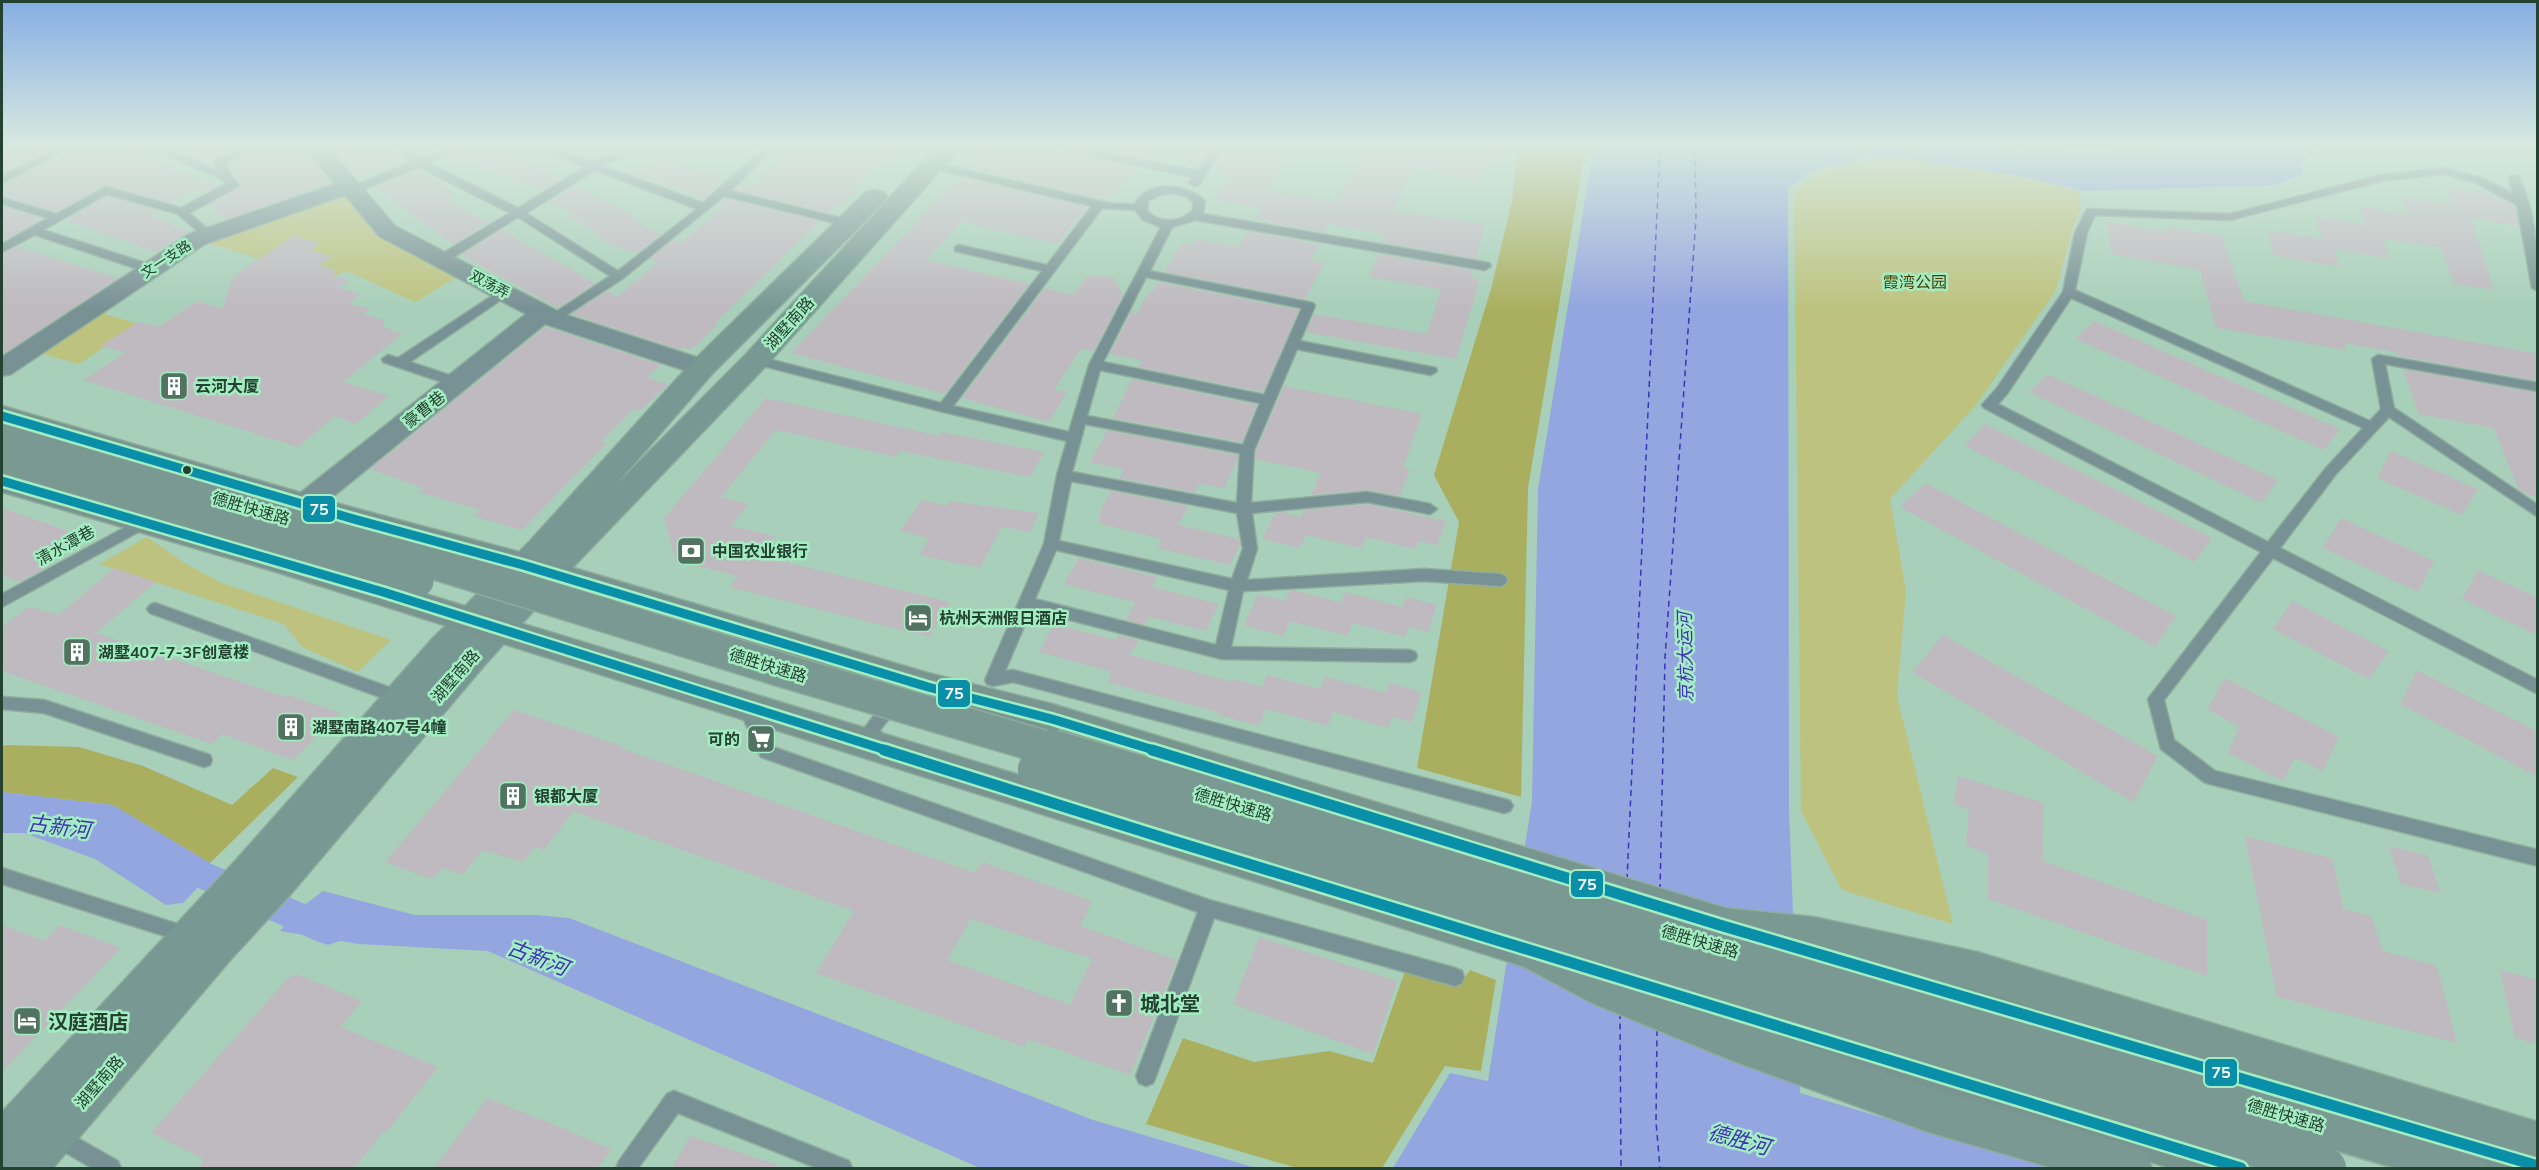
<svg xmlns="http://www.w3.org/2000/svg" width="2539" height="1170" viewBox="0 0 2539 1170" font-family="Mulish,'Noto Sans SC',sans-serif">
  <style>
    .green { fill: #bdc37f }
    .forest { fill: #aaaf5f }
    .water { fill: #94a6df }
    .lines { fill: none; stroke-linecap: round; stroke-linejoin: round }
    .canal { fill: #94a6df; fill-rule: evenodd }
    .ferry { stroke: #3e33b6; stroke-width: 1.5; stroke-dasharray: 6 4.5; stroke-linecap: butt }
    .building { fill: #bfbac0; fill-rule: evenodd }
    .lane-casing { stroke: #8ead9c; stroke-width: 3 }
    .street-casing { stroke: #8ead9c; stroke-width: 3 }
    .secondary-casing { stroke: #8ead9c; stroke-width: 3 }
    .primary-casing { stroke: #8ead9c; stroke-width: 3 }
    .highway-casing { stroke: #8ead9c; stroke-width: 3 }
    .lane { fill: #789194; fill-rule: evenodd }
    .street { fill: #789194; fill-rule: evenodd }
    .secondary { fill: #789894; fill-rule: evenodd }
    .primary { fill: #799590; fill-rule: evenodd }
    .highway { fill: #799992; fill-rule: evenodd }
    .highway-bridge-far1-casing { stroke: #8ead9c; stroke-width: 36; stroke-linecap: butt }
    .highway-bridge-casing { stroke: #8ead9c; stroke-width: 44; stroke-linecap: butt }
    .highway-bridge-far1 { stroke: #799992; stroke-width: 33 }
    .highway-bridge { stroke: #799992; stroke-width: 40 }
    .bus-1-far1-casing { stroke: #a4edc2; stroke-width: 14 }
    .bus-1-casing { stroke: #a4edc2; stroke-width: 16 }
    .bus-1-far1 { stroke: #098fa7; stroke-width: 9 }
    .bus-1 { stroke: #098fa7; stroke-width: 11 }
    .bus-dot { fill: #244231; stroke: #a4edc2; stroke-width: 2 }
    .labels { text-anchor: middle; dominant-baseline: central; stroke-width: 5; stroke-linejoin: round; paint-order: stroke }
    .far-street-label { font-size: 14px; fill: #244231; stroke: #a4edc2 }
    .park-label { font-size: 16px; fill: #4c4100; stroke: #a4edc2 }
    .street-label { font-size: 16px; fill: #244231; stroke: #a4edc2 }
    .poi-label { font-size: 16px; font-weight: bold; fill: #244231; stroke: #a4edc2; text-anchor: start }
    .water-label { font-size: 18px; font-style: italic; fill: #3e33b6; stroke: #a4edc2 }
    .near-poi-label { font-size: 20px; font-weight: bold; fill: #244231; stroke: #a4edc2; text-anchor: start }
    .near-water-label { font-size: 21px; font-style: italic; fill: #3e33b6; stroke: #a4edc2 }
    .line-badge { stroke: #a4edc2; stroke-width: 2 }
    .badge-label { font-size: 16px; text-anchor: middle; font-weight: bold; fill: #fff }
  </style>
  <rect width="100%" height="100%" fill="#a8cfb9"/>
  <!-- green -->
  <path class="green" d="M1902,158L2002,174L2079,191L2080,210L2072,231L2056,290L1976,405L1890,499L1906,591L1897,696L1953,924L1842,890L1801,811L1794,191C1826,162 1861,161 1902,158Z
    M355,190L381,234L459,276L415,302L347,271L327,280L205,242Z
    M99,312L138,324L79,364L36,352Z
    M147,537L186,564L222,583L391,640L358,672L302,647L284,624L99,564Z"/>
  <!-- forest -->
  <path class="forest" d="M1512,145H1586L1528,488L1521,797L1417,768L1459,522L1434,475L1491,289L1512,201L1517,147Z
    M7,745L79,747L143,766L232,805L273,768L298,777L210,863L113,805L2,792V746Z
    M1398,966L1459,985L1470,970L1496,980L1481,1071L1445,1066L1382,1168H1297L1146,1124L1183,1038L1254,1062L1329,1051L1373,1063L1404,974Z"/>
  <!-- water -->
  <path class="water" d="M1594,145H1981L2033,152L2111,150L2188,145H2323L2303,161L2301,175L2273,185L2084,191L2030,178L1908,158H1864L1826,167L1808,173L1788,188L1789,810L1800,1093L2053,1168H1393L1450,1073L1488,1081L1532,801L1538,489Z
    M2,792L113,805L210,863L204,881L183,903L166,905L95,859L24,833H2Z
    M323,891L415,915H536L569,918L1093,1120L1256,1168H980L488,951L359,944L280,931L299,909Z"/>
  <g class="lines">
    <!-- canal -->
    <path class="canal" d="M174,848L340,919L345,930L340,941L328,945L316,941L163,872L158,862L163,852Z"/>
    <!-- ferry -->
    <path class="ferry" d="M1627,880L1660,145
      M1660,890L1665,658L1696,218L1695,145
      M1620,1013L1621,1168
      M1657,1030L1656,1122L1660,1168"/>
  </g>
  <!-- building -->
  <path class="building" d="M2,145H57L2,174Z
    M77,145H107L219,185L203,194L198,187L172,203L105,185L56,212L2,196V185Z
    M187,145H247L214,157L212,160L213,166L203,162Z
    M271,145H301L331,183L224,220L211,203L241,185L228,163Z
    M329,145H388L408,161L360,177L353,171L352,172Z
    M471,145H524L518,159L561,179L543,190L451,156Z
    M794,145H901L858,185L860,186L837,208L834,207L828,213L734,190L740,184L748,187Z
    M993,145H1051L1058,151L1137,168L1110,198L1097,195L1095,198L969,168Z
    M1081,145H1157L1145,158Z
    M1171,145H1211L1201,161L1170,154Z
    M1226,145H1294L1268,190L1337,202L1366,145H1428L1440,148L1441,145H1507L1496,166L1488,165L1479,181L1414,167L1393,211L1485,224L1476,259L1382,242L1385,234L1328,224L1324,232L1254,220L1261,209L1213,199L1230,176L1218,174L1223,165L1215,164Z
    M662,159L725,179L705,199L638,175Z
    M419,169L453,192L449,201L488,223L453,244L374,187Z
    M960,177L1087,207L1057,244L961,222L926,260L1029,284L945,394L791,353Z
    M576,187L635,215L630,218L661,234L636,254L598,239L602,235L567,217L573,213L549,202Z
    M2445,187L2490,193L2515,206L2518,226L2471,219L2494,290L2454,284L2440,247L2384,239L2388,258L2334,249L2340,267L2273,255L2268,230L2322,239L2315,217L2367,225L2359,206L2408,214L2401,197L2455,205Z
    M107,196L160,211L152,216L189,232L155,252L66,220Z
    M725,198L820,221L716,322L719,323L691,350L681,347L678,349L571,314L608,291L618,296L658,262L650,259L673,240L680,244L725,206L719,203Z
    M2,206L42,219L2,242Z
    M2107,221L2168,233V227L2222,236L2244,301L2534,353L2538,360V381L2398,356L2396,352L2344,343L2346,350L2216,328L2200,270L2111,254Z
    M501,230L595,283L558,308L461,255Z
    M1248,231L1319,244L1311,260L1324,263L1305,299L1164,272L1182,243L1193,244L1196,239L1238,247Z
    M293,236L320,243L310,250L332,257L320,265L338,271L333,275L350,281L339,288L361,294L348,304L370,308L363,314L384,320L383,327L402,334L343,382L389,396L356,424L335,416L298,447L83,380L125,353L101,346L138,322L159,327L197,301L222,309L233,277Z
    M16,247L118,278L2,355V254Z
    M1378,254L1473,270L1471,278L1480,279L1456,359L1306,332L1314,314L1427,334L1441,289L1369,277Z
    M1095,275L1114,278L1123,295L1094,351L1081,349L1054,390L1067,392L1049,422L962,398L1045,288L1072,295L1086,278Z
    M1158,282L1299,310L1263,392L1138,367L1142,360L1110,354L1132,310L1135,316L1148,293L1150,294Z
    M2094,321L2340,429L2324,450L2076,339Z
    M545,327L661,365L647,377L668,385L641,410L634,409L601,441L607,443L522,530L473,516L480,510L419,492L423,488L370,469Z
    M2403,369L2538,393V497L2526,494L2518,489L2494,428L2419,414Z
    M2047,374L2278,480L2262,503L2029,392Z
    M1132,379L1257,405L1242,442L1113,418Z
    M1284,386L1422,414L1403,468L1410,469L1400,496L1367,490L1311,495L1321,473L1256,459V451Z
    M766,398L940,436L942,432L1044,452L1030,477L900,451L896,457L776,430L721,497L748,504L731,526L775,536L759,556L950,602L929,637L729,587L738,576L676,561L664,518Z
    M1984,424L2212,538L2195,562L1965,446Z
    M1107,430L1238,455L1237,460L1225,488L1199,484L1195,493L1119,478L1124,469L1090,463Z
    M2391,451L2478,489L2462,515L2377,478Z
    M1925,483L2176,616L2155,647L1900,507Z
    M1111,491L1188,506L1178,525L1239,539L1240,545L1230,565L1157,548L1162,539L1098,523L1101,510Z
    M922,500L947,506L949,501L1039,513L1030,532L1002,527L980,568L919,555L929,538L900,531Z
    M1367,504L1446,521L1437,545L1419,541L1415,549L1366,537L1361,548L1306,535L1300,548L1262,539L1275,513L1283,512L1301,517L1304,510Z
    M2,508L85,537L48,567L19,582L2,575Z
    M2341,518L2434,561L2418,592L2323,548Z
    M1079,558L1157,577L1152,587L1219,604L1206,631L1149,617L1145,625L1126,620L1135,602L1064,584Z
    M114,568L156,582L96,633L286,697L288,695L340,713L293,760L222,734L212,744L2,671V627L29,607L59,615Z
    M2478,570L2538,598V636L2462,599Z
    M1293,590L1341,603L1345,592L1403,607L1406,597L1437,605L1428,632L1409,627L1405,637L1353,623L1348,636L1290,621L1283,636L1244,625L1258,594L1285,601L1290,591Z
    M2292,601L2389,651L2369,679L2273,629Z
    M1054,624L1116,640L1118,635L1138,640L1130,655L1232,682L1234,679L1262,687L1267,675L1320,689L1325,677L1386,693L1389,683L1422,692L1412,722L1392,717L1388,728L1333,712L1328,726L1266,709L1259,726L1217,714L1218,712L1107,682L1112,672L1039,652Z
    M1943,635L2158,756L2133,802L1912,672Z
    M2417,670L2538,732V777L2400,704Z
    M2225,678L2339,737L2323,771L2295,758L2283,781L2228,753L2239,727L2207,709Z
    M514,710L622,746L621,748L975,873L982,862L1092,901L1080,926L1177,960L1130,1075L1028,1039L1024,1047L816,973L854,911L573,811L544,850L535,847L523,862L482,850L463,875L444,868L432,879L385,862ZM971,919L1092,959L1070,1005L947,960Z
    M1958,776L2044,803L2043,861L2207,920V976L1988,899V854L1966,845L1969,810L1954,804Z
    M2245,836L2333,859L2343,909L2371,916L2383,951L2437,966L2457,1043L2277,997Z
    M2389,846L2428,856L2441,893L2401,884Z
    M2,925L44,941L60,925L121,948L2,1072Z
    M1259,937L1397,981L1373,1054L1233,1004Z
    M2500,970L2538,980V1045L2515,1038Z
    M297,974L362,1001L340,1027L438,1067L386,1133L383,1132L355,1168H199L204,1159L151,1133L287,979Z
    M487,1098L562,1128L611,1149L598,1168H434Z
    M690,1136L778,1165L777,1168H672Z"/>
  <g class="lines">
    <!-- lane casing -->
    <g class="lane-casing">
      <path id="lane" d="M62,145H75L2,183V176Z
        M143,145H158L217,170L214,161L215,159L254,145H269L225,162L231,176L239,185L237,187L189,213L212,233V237H204L178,214L107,194L43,230L155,266V272H147L35,235L2,252V244L48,218L2,204V198L56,214L106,187L181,208L226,184L222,179Z
        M393,145H405L421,159L454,145H469L429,163L518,208L585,167L532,145H547L593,162L635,145H650L602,166L703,203L766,145H777L730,191L852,221L854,223L848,226L724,196L622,279L554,323L548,319L550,316L610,276L518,217L446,262H438V256L510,213L419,167L357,192H349V188L412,162ZM595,170L697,209L618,271L526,213Z
        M1069,145L1197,171L1214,145H1224L1199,185L1195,186L1189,183L1193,177L1058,149L1053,146Z
        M931,162L1112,204H1135C1147,179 1189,184 1205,201L1203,214L1489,263L1491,266L1485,270L1196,220L1172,227L1150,271L1313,303L1315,306L1300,341L1436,368L1437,371L1431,375L1297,349L1254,450L1251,503L1367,492L1430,504L1437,509L1430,514L1367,502L1252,513L1257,549L1247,580L1424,569L1500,574L1505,576L1507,580L1505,584L1500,586L1424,581L1243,591L1231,647L1409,650L1415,652L1417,656L1415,660L1409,662L1222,659L1031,610L1005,671L1013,670L1504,799L1510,801L1513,806L1510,811L1504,813L1013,682L993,686L987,684L985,680L1044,544L1057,475L1067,441L944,412L751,363L750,360L756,356L941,403L1042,271L955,251V247L959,245L1047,265L1092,206L927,167L926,165ZM1171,193L1186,196L1193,202V210C1180,223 1161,224 1147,211L1148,201L1159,195ZM1102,208L1135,210L1143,220L1161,227L1089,365L1069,432L953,406ZM1146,277L1302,308L1264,395L1103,362ZM1100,370L1260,403L1243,445L1087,416ZM1085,424L1240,453L1237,503L1072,472ZM1071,481L1237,513L1243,549L1232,579L1059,541ZM1056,550L1229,590L1216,645L1035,599Z
        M2443,168L2482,178L2513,194L2509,178L2514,175L2518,176C2536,210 2538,253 2538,291L2532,288L2517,205L2474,182L2443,174L2381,181L2230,220L2095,215L2087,233L2075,290L2370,421L2381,409L2372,359L2378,355L2538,383V391L2385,364L2394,408L2538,505V517L2389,417L2336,474L2280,548L2538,680V694L2273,558L2164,700L2174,740L2215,771L2538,850V866L2210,784L2204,782L2161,749L2148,699L2261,552L1984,408L1982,405L1997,388L2063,292L2075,233L2087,209L2230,214L2381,175ZM2071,298L2363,428L2326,468L2268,542L1998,404L2007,394Z
        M504,288L508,289V295L410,362L461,379L463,382L461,385H451L383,362L382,359L388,355L398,358Z
        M146,516L153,521L151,525L2,607V594Z
        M155,603L405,693L407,698L405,703L399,704L150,613L147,609L150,605Z
        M894,696L900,697L902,702L880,730L889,745L887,750C874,754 868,740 863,730L888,697Z
        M2,697L44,700L210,755L212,760L210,765L204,767L44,713L2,709Z
        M746,700L752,702L773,747L1209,900L1455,968L1462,971L1464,977L1462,983L1455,986L1214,918L1156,1076L1153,1083L1146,1086L1139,1083L1136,1076L1198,912L761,757L738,707L740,702Z
        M2,868L190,928L197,930L199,936L197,942L190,944L2,884Z
        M674,1091L849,1161L852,1168H817L678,1113L638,1168H616L619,1161L667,1094Z
        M56,1126L118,1161L121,1168H92L49,1143L46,1136L49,1129Z"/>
    </g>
    <!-- street casing -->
    <g class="street-casing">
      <path id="street" d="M303,145H326L395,226L563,314L711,362L715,368L711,374L702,376L545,324L314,512L304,515L294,512L290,505L294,498L526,314L379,236L345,195L205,244L11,374L2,376V357L189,234L335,184Z"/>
    </g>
    <!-- secondary casing -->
    <g class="secondary-casing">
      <path id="secondary" d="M938,145H963L766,366L575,565L483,667L290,895L232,958L53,1168H2V1112L236,860L432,639L530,541L692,362L866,192L875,190L884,192L887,197L884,202L712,374L614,487L746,354Z"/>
    </g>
    <!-- primary casing -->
    <g class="primary-casing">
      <path id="primary" d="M2,406L350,507L523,553L928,673L1052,704L1748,915L1762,920L1768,933L1762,946L1748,951L1052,734L928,701L522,577L350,529L2,426Z
        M2,470L281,550L1557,939L1572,945L1578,958L1572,971L1557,977L270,570L2,492Z
        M1801,930L2534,1142L2538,1144V1168H2470L1801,968L1787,962L1781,949L1787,936Z
        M1609,955L2241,1145L2257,1152L2264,1168H2170L1609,993L1594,988L1588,974L1594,960Z"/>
    </g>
    <!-- highway casing -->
    <g class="highway-casing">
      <path id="highway" d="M1723,908L1813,917L1977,952L2538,1122V1167L1977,990L1813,955L1723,944L1709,939L1703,926L1709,913Z
        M1531,931L1622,975L1728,1017L1928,1088L2129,1145L2145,1152L2152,1168H2053L1928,1132L1728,1059L1592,1003L1517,963L1511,950L1517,937Z"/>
    </g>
    <!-- lane -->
    <use href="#lane" class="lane"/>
    <!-- street -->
    <use href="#street" class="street"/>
    <!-- secondary -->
    <use href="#secondary" class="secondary"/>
    <!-- primary -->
    <use href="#primary" class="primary"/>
    <!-- highway -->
    <use href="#highway" class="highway"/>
    <!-- highway-bridge-far1 casing -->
    <g class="highway-bridge-far1-casing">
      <path id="highway-bridge-far1" d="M2,435L352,537L785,671L1057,751
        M2,459L417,581"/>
    </g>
    <!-- highway-bridge casing -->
    <g class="highway-bridge-casing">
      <path id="highway-bridge" d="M1052,750L2467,1168
        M1038,769L1734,988L2326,1168"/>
    </g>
    <!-- highway-bridge-far1 -->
    <use href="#highway-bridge-far1" class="highway-bridge-far1"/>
    <!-- highway-bridge -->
    <use href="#highway-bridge" class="highway-bridge"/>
    <!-- bus-1-far1 casing -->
    <g class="bus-1-far1-casing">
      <path id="bus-1-far1" d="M2,416L350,518L523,565L928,687L1052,719L1157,751
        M2,481L383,592L889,751"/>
    </g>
    <!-- bus-1 casing -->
    <g class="bus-1-casing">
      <path id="bus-1" d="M884,750L1167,839L2241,1168
        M1152,750L1723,926L2538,1166"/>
    </g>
    <!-- bus-1-far1 -->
    <use href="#bus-1-far1" class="bus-1-far1"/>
    <!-- bus-1 -->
    <use href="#bus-1" class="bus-1"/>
  </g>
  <!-- sky -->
  <linearGradient id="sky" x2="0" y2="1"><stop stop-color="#86aee4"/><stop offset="0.47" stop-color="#d8e9e0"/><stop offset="1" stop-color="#d8e9e0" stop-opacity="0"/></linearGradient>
  <rect width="2539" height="309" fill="url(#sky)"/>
  <!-- icons -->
  <defs>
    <g id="building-square" transform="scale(1.5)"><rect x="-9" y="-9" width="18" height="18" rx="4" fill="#527361" stroke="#a4edc2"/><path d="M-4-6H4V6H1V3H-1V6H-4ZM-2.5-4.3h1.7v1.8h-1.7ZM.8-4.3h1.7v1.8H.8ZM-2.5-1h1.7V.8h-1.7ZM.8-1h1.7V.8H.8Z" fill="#fff"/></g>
    <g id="bank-square" transform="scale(1.5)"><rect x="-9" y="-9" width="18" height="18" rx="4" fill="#527361" stroke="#a4edc2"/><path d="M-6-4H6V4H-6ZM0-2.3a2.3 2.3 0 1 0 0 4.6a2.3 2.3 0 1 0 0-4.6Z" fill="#fff"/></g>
    <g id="hotel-square" transform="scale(1.5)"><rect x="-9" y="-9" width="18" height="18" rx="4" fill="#527361" stroke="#a4edc2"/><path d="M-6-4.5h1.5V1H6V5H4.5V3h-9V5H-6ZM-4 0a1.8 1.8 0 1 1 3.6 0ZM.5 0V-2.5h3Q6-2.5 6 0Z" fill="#fff"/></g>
    <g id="supermarket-square" transform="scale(1.5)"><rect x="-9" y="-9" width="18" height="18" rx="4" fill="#527361" stroke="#a4edc2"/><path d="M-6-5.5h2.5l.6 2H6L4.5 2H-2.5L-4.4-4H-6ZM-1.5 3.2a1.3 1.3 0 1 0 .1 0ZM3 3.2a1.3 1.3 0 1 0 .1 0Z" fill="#fff"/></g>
    <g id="church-square" transform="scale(1.5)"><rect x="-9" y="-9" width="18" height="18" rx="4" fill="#527361" stroke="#a4edc2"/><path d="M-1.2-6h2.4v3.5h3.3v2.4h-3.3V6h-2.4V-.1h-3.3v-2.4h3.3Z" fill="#fff"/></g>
  </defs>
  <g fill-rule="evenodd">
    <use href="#building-square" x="174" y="386"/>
    <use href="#bank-square" x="691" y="551"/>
    <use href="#hotel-square" x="918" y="618"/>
    <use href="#building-square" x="77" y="652"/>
    <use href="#building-square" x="291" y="727"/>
    <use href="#supermarket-square" x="761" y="739"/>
    <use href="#building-square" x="513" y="796"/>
    <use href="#church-square" x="1119" y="1003"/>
    <use href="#hotel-square" x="27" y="1021"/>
  </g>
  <!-- markers -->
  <circle class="bus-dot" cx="187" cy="470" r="5"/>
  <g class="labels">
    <!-- far-street labels -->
    <g class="far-street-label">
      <text transform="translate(166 259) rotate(-33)">文一支路</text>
      <text transform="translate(490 284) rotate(28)">双荡弄</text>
    </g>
    <!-- park labels -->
    <g class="park-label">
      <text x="1915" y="282">霞湾公园</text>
    </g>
    <!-- street labels -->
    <g class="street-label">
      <text transform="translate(789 323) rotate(-48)">湖墅南路</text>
      <text transform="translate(424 409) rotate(-39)">豪曹巷</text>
      <text transform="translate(251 508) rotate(16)">德胜快速路</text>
      <text transform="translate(65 545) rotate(-29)">清水潭巷</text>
      <text transform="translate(768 665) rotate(17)">德胜快速路</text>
      <text transform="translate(455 676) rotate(-49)">湖墅南路</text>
      <text transform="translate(1233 804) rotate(16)">德胜快速路</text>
      <text transform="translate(1700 941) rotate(16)">德胜快速路</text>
      <text transform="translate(99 1082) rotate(-49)">湖墅南路</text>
      <text transform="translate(2286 1115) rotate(16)">德胜快速路</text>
    </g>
    <!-- poi labels -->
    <g class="poi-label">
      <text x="195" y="386">云河大厦</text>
      <text x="712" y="551">中国农业银行</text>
      <text x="939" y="618">杭州天洲假日酒店</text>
      <text x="98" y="652">湖墅407-7-3F创意楼</text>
      <text x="312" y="727">湖墅南路407号4幢</text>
      <text x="740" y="739" text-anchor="end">可的</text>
      <text x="534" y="796">银都大厦</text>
    </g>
    <!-- water labels -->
    <g class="water-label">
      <text transform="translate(1685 657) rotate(-91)">京杭大运河</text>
    </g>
    <!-- near-poi labels -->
    <g class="near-poi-label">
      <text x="1140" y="1003">城北堂</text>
      <text x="48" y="1021">汉庭酒店</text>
    </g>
    <!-- near-water labels -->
    <g class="near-water-label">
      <text transform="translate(59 826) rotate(7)">古新河</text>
      <text transform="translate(538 957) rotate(21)">古新河</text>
      <text transform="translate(1739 1139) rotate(15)">德胜河</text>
    </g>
  </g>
  <g class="line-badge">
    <rect x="302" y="495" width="34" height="28" rx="6" fill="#098fa7"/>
    <rect x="937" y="679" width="34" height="29" rx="6" fill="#098fa7"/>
    <rect x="1570" y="870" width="34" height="28" rx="6" fill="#098fa7"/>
    <rect x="2204" y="1058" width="34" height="29" rx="6" fill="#098fa7"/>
  </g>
  <g class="badge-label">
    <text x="319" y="515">75</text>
    <text x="954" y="699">75</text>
    <text x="1587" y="890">75</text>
    <text x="2221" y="1078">75</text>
  </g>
  <!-- border -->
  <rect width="2539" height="1170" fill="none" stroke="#244231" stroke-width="6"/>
</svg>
